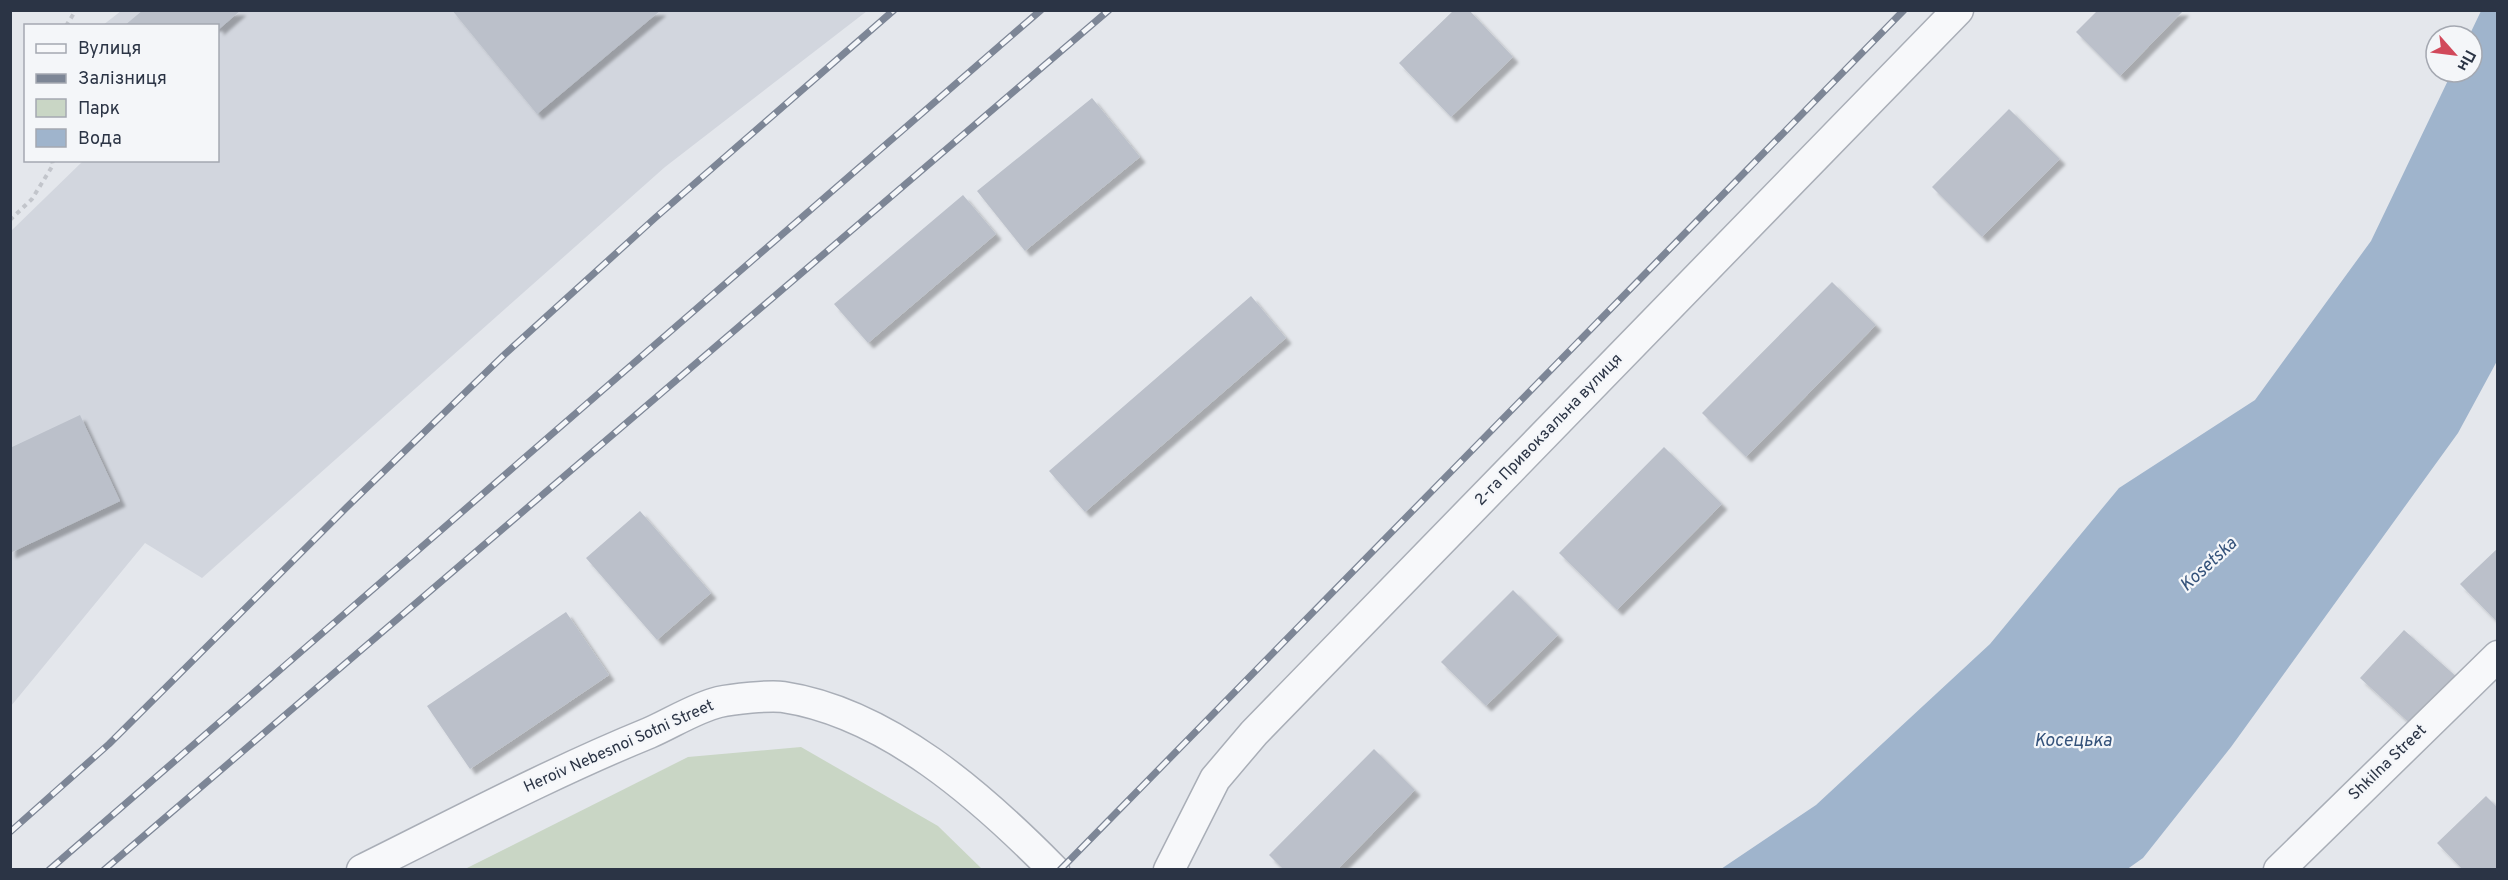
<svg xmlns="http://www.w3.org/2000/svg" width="2508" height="880" viewBox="0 0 2508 880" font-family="Overpass,sans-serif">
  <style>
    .built { fill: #d2d6de }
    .green { fill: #c9d6c5 }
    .water { fill: #9fb4cc }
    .building { fill: #bbc0ca; filter: url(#shadow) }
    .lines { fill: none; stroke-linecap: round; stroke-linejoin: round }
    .street-casing { stroke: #a9aeb7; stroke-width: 33 }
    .path { stroke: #c2c5cb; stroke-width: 4; stroke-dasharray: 4.5 4.5; stroke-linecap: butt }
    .street { stroke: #f7f8fa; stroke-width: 30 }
    .rail-casing { stroke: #7d8696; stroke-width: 7 }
    .rail { stroke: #f4f6f9; stroke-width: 4.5; stroke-dasharray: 14; stroke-linecap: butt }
    .labels { text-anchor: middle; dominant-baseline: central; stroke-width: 4.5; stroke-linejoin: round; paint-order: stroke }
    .street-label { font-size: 16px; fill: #2b3445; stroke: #f4f6f9 }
    .water-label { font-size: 18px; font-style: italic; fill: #34527a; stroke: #f4f6f9 }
  </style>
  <defs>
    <filter id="shadow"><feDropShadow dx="5.5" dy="5.5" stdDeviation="1.5" flood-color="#0004"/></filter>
  </defs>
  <rect width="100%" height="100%" fill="#e4e7ec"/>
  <!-- built -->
  <path class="built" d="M121,11H867L665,167L202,578L145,543L11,706V231L83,161L218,160V26L103,25Z"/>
  <!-- green -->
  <path class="green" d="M801,747L938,826L982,869H465L688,757Z"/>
  <!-- water -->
  <path class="water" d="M2481,11H2498L2497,361L2458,433L2231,747L2143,858L2126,870L1721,869L1816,805L1990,644L2119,488L2255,400L2371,241L2452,72H2472V36H2469Z"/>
  <!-- building -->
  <path class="building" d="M143,10H241L218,30V26H124Z
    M452,10H661L537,114Z
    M1454,10H1469L1513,57L1451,117L1399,63Z
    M2098,10H2184L2120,76L2076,32Z
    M1092,98L1140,157L1025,251L977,191Z
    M2009,109L2060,159L1982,237L1932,187Z
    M963,195L996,234L868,343L834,304Z
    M1832,282L1876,325L1746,457L1702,413Z
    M1251,296L1286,338L1085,512L1049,471Z
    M80,415L120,501L10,553V448Z
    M1664,447L1722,504L1617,610L1559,553Z
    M640,511L711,593L657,640L586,558Z
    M2498,548V623L2460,584Z
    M1513,590L1558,635L1486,706L1441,662Z
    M566,612L609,675L470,769L427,706Z
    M2404,630L2459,679L2415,728L2360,678Z
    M1374,749L1415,790L1337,870H1284L1269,855Z
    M2486,796L2498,808V870H2463L2437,843Z"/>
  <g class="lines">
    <!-- street casing -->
    <g class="street-casing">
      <path id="street" d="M362,870C457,823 551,773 649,733C670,724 697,707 719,702C732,699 770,695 783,697C888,713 982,797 1054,870
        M1169,870L1215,779L1254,733L1958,10
        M2279,870L2498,656"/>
    </g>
    <!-- path -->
    <path class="path" d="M66,26L76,10
      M10,220L32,199L53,165L52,160"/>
    <!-- street -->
    <use href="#street" class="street"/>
    <!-- rail casing -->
    <g class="rail-casing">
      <path id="rail" d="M10,832L109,744L347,507L505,354L655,218L894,10
        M49,870L1041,10
        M104,870L1109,10
        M1060,870L1904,10"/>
    </g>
    <!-- rail -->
    <use href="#rail" class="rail"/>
  </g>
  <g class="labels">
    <!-- street labels -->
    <g class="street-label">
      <text transform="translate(1549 430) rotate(-46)">2-га Привокзальна вулиця</text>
      <text transform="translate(619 747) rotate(-24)">Heroiv Nebesnoi Sotni Street</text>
      <text transform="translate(2388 763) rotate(-44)">Shkilna Street</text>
    </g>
    <!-- water labels -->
    <g class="water-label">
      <text transform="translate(2209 565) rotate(-43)">Kosetska</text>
      <text x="2073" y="741">Косецька</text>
    </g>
  </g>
  <!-- border -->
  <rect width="2508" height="880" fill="none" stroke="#2b3445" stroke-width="24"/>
  <!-- legend -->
  <rect x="24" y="24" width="195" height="138" fill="#f4f6f9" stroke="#a4a8b1" stroke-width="1.5"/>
  <rect x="36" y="44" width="30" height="9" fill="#f7f8fa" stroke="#a4a8b1" stroke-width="1.5"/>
  <text x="78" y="54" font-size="18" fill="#2b3445">Вулиця</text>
  <rect x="36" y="74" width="30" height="9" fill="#7d8696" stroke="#a4a8b1" stroke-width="1.5"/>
  <text x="78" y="84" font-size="18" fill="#2b3445">Залізниця</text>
  <rect x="36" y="99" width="30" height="18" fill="#c9d6c5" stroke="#a4a8b1" stroke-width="1.5"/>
  <text x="78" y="114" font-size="18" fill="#2b3445">Парк</text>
  <rect x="36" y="129" width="30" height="18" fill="#9fb4cc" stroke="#a4a8b1" stroke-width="1.5"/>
  <text x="78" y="144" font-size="18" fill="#2b3445">Вода</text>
  <!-- north arrow -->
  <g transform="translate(2454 54) rotate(118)"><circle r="28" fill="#f4f6f9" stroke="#a4a8b1" stroke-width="1.5"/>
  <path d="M0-4.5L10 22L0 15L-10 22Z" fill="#d1495b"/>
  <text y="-9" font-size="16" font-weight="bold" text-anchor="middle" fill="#2b3445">Пн</text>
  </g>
</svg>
